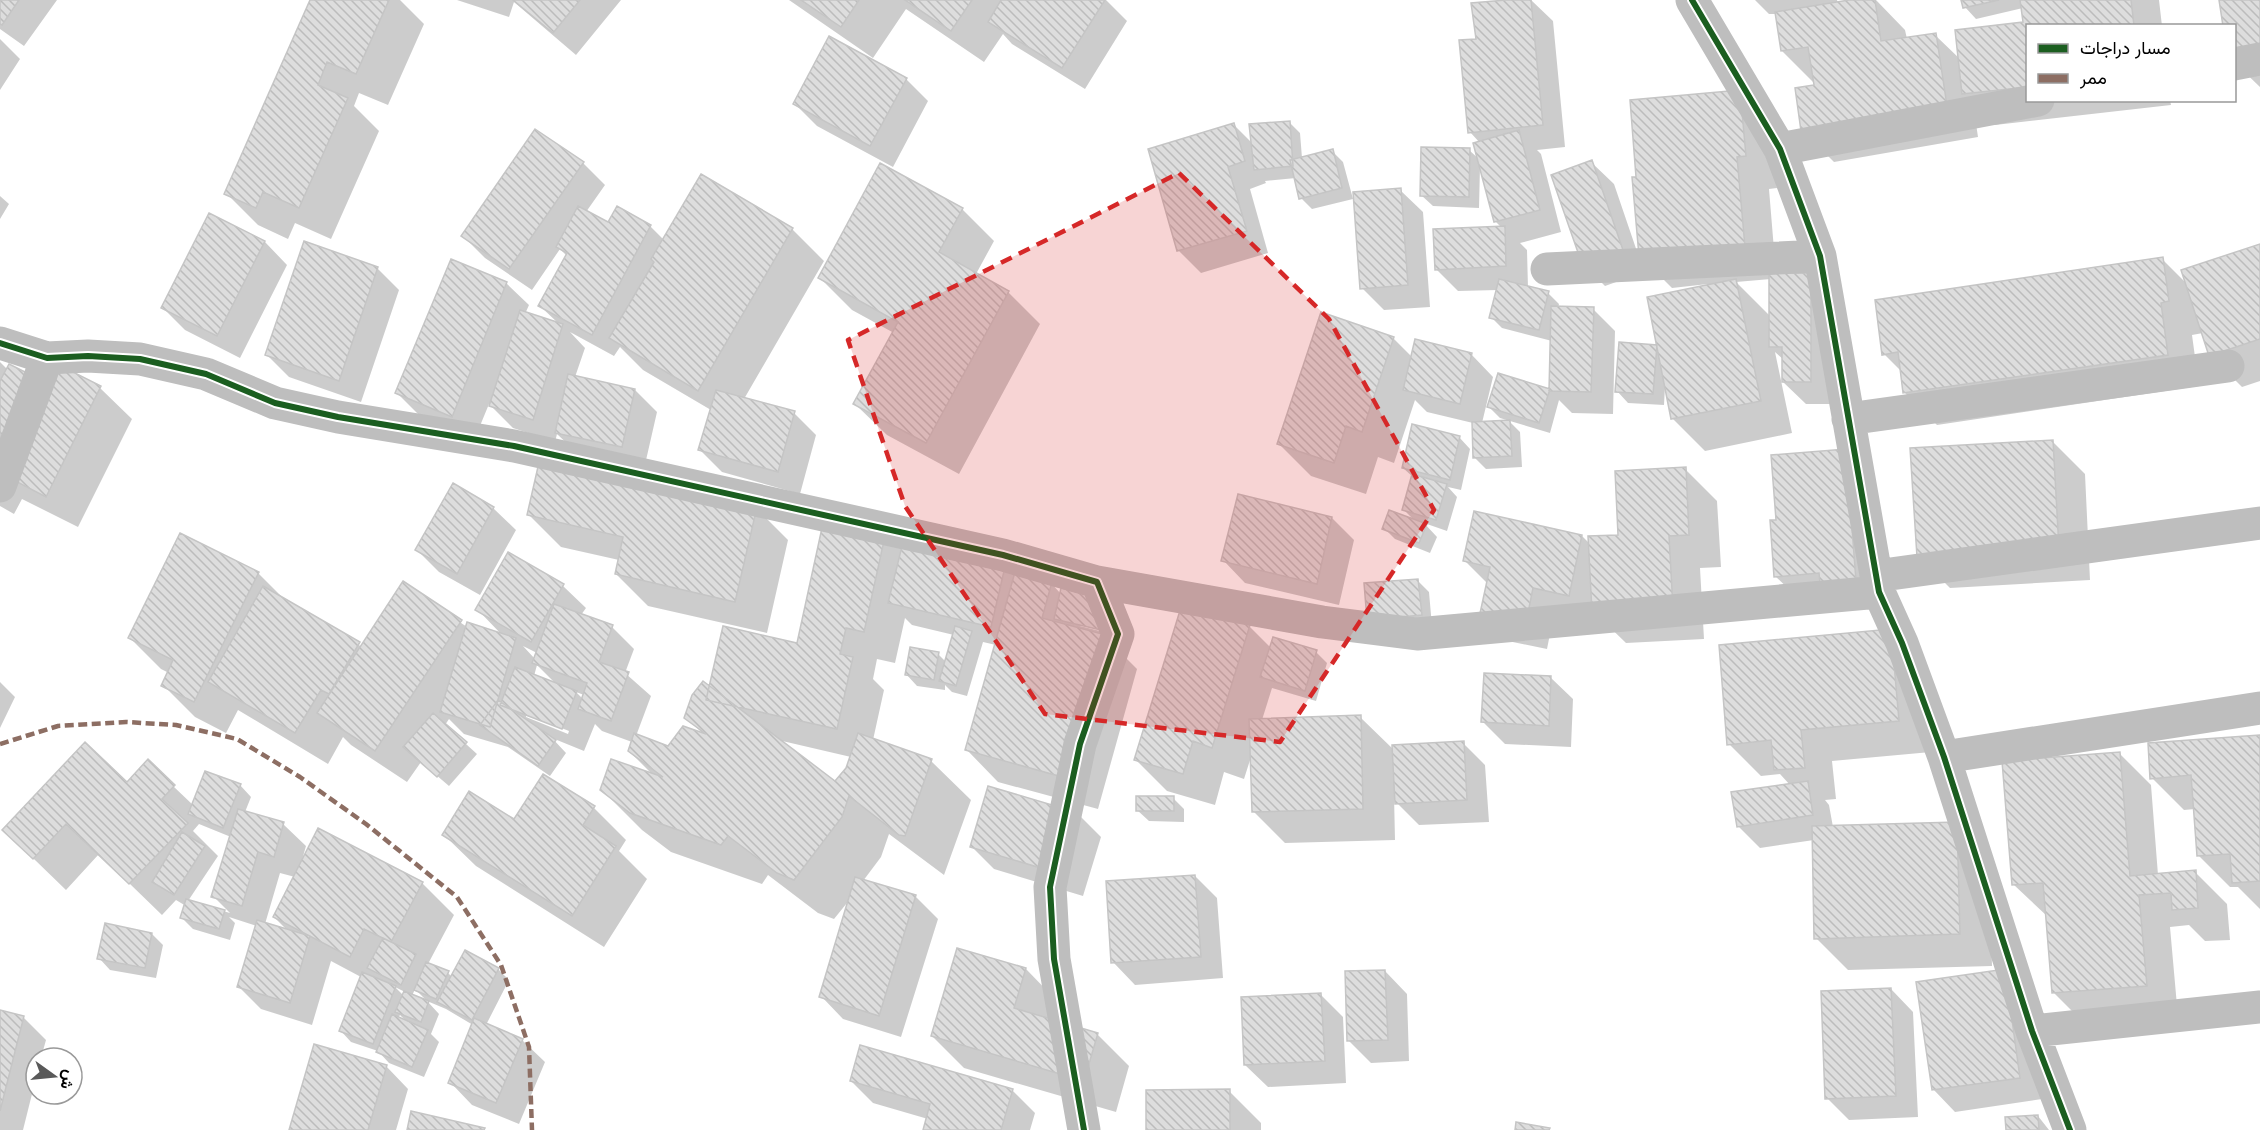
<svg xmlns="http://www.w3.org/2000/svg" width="2260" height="1130" viewBox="0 0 2260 1130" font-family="'DM Sans',Vazirmatn,sans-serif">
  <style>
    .shadow { fill: #0003; fill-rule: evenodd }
    .building { fill: url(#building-back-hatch); stroke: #c5c5c5; stroke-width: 1.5 }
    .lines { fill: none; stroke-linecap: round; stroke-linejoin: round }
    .street { stroke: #bebebe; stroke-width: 33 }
    .quiet { stroke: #8d6e63; stroke-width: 4.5; stroke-dasharray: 9 4.5; stroke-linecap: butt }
    .cycleway-casing { stroke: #fff; stroke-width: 10 }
    .cycleway { stroke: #1b5e20; stroke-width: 6 }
    .marked { fill: #d62828; fill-opacity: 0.2; stroke: #d62828; stroke-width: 4.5; stroke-dasharray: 12 8; stroke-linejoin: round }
  </style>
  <defs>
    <pattern id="building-back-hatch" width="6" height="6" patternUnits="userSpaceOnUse" patternTransform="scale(1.5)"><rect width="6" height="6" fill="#ddd"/><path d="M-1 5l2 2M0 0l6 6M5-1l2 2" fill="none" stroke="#bcbcbc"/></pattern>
  </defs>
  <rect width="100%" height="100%" fill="#fff"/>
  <!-- shadow -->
  <path class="shadow" d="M0,0H57L24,46L0,29Z
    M311,0H400L424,24L388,105L359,93L354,106L379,131L331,239L295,223L288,239L258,225L226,193Z
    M457,0H621L576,55L514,2L509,17Z
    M789,0H1106L1127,21L1085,89L1012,44L1003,34L984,62L906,9L873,58Z
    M1520,0H1531L1553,21L1565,147L1537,150L1541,154L1561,232L1520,243L1527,250L1528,288L1548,293L1559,304L1558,308L1593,309L1615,331L1613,414L1572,413L1559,400L1550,433L1500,418L1489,407L1499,375L1550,391L1552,341L1502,328L1491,317L1498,290L1458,291L1436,269L1502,228L1495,221L1480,166L1479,208L1433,206L1421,195L1469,150L1480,160V143L1470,132L1477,40Z
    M1755,0H1837L1838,3L1876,0L1905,30L1907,39L1935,35L1960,59L2025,24L2023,8L1976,19L1965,7L1963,0H2159L2162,26H2028V100H2170L2171,105L1995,125L1973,103L1978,137L1834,162L1802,130L1815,84L1782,51L1776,14H1769Z
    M2220,0H2260V87L2234,62V26Z
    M0,39L20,59L0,90Z
    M906,79L928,101L893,167L817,126L795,104Z
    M1740,92L1771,124L1777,188L1769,189L1776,274H1810L1832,404H1806L1783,382L1784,360L1775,352L1792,433L1705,451L1673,419L1665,386L1664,405L1628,403L1617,391L1620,344L1658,346L1708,287V284L1672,288L1640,256L1638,179ZM1771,279L1770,316L1736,282Z
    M1289,122L1300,133L1302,158L1332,151L1343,162L1353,199L1312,209L1301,198L1296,178L1265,181L1266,183L1250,189L1268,253L1201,273L1179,251L1150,150L1234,125L1253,144Z
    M1591,162L1614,184L1644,272L1605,286L1583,264Z
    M583,163L605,185L586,212L609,224L650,226L664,240L702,176L792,229L824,261L744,399L794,413L816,435L800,494L722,472L700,450L711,410L643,370L620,347L614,356L570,332L585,348L575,377L635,390L657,412L644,469L579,455L557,434L555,442L513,428L489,404L475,438L419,415L397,393L506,283L529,305L525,314L559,324L540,306L567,256L560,249L532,290L485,258L463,236Z
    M1400,190L1423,212L1430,307L1384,310L1362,288Z
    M0,196L9,204L0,219Z
    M962,209L994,241L976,274L1008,292L1040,324L959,474L887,435L855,404L894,333L852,310L820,278Z
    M210,215L265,242L287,265L240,358L185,330L163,308Z
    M2260,246V381L2242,387L2210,355L2203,333L2192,335L2199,386L1937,425L1905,393L1902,372L1884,354L2162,259L2187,284Z
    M377,268L399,290L361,402L289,377L267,355Z
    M1393,338L1412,357L1471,354L1493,377L1482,423L1509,421L1520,432L1522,467L1486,469L1475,458L1473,423L1427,412L1415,400L1394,463L1378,457L1366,494L1311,476L1279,444Z
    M0,362L8,370L49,386L100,388L132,419L78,527L22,499L14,514L0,506Z
    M1459,437L1470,449L1461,490L1448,487L1457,497L1447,531L1424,523L1437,537L1430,553L1395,539L1384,528L1416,522L1403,509L1413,477L1403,468Z
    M2053,442L2085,474L2090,580L1950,588L1918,556Z
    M1845,451L1877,603L1798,598L1775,576L1778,522Z
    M1685,469L1717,501L1721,567L1700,568L1704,639L1626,643L1593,611L1555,609L1547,649L1503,640L1488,584L1465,561L1582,536L1590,544L1619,536Z
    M493,508L516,530L480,595L439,572L417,550Z
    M756,508L788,540L767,633L648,606L616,574L619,560L561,547L529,515Z
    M827,515L886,528L903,545L907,532L1007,555L1029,578L1051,583L1061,594L1062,590L1107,601L1118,612L1112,640L1107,639L1137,669L1098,809L998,782L967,750L996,645L983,642L967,696L952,692L945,685V690L917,686L906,674L911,649L938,654L946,662L954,635L912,625L905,618L895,663L877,659L873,679L884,690L873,740L931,761L971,800L944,875L889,834L881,857L863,881L916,897L938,919L901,1037L843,1019L821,996L851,898L834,919L818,913L768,875L762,884L671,852L642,830L602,790L612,761L654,776L629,751L632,742L602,731L595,724L584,751L552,738L566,753L550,776L508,747L464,734L449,719L445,725L477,754L449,786L421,762L407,782L351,745L343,737L328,764L238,710L226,733L195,717L163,685L169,673L161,669L130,638L181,535L258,573L286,601L362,647L404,584L467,627L468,624L502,635L477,609L509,554L563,586L586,608L581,615L612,627L634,649L625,673L651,696L636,736L669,748L684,728L704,735L686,717L693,696L703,683L710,689L724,628L798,644ZM1080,623L1109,630L1108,633L1080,626ZM523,646L537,653L535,659ZM537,665L556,684L534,676ZM576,692L584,695L583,699ZM526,714L569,731L568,734L526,717ZM778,740L851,757L847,769L835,783Z
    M1332,518L1354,540L1339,605L1245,583L1223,560Z
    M1418,581L1429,592L1432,626L1369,619Z
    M1249,626L1271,648L1316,652L1327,663L1316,701L1272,688L1262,720L1360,717L1394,750L1463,743L1485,765L1489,822L1419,825L1397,803L1396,795H1394L1395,840L1285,843L1253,811L1251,757L1244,779L1224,772L1215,805L1167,791L1135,759Z
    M1890,631L1931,752L1832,761L1836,799L1825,800L1829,805L1833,827L1989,856L1992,966L1848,970L1816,938L1814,840L1760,848L1738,826L1790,785L1780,774L1761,776L1729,744Z
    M1550,677L1573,699L1571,747L1505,744L1483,722Z
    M0,682L15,697L0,728Z
    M2260,737V909L2238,887H2230L2198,855L2195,809L2184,810L2152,778Z
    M2119,753L2151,785L2158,875L2195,872L2227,904L2230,940L2205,941L2189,925L2170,927L2178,1017L2086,1025L2054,993L2048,917L2014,885Z
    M543,776L594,808L626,840L619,851L647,879L604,947L476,866L444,835L515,821Z
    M127,784L173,786L193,805L240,785L251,797L245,812L283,824L306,846L302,860L422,883L454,915L428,964L448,973L452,977L498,969L509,980L486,1025L522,1040L545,1062L519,1124L472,1105L450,1082L473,1025L446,1009L427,1001L415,989L412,996L428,1002L439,1014L431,1034L439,1042L424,1077L389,1063L378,1051L351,1042L340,1030L361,977L331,961L312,1025L261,1009L239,987L257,926L229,917L235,923L230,940L193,929L182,918L186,906L176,900L162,915L99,854L66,890L4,830ZM199,824L231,837L213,896L230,913L188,901L218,856L193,831ZM280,873L295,877L274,917L288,931L265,924ZM395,987L405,992L404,996ZM400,1015L407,1022L398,1018Z
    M1173,798L1184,809V822L1149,821L1137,810Z
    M1078,814L1101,837L1083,896L994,869L972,847Z
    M1195,876L1217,898L1223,978L1135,985L1113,962Z
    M152,934L163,945L156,978L110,970L99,958Z
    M1026,969L1057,1001L1051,1021L1097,1034L1129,1066L1116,1112L964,1068L932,1036Z
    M1385,971L1407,994L1409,1061L1371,1063L1348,1040Z
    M2004,971L2042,1099L1955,1112L1933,1089Z
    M1891,989L1913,1012L1918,1117L1849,1120L1827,1098Z
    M1321,995L1343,1017L1346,1083L1268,1087L1245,1065Z
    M0,1011L23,1017L46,1040L41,1058H36V1078L23,1130H0Z
    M386,1066L408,1089L396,1130H290Z
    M851,1081L1012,1090L1035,1113L1030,1130H924L928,1119L873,1103Z
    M1229,1091L1261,1123V1130H1147Z
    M2038,1116L2049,1130H2007Z"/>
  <!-- building -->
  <path class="building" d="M0,0H19L2,25L0,24Z
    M310,0H389L356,74L327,62L318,85L348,98L299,208L263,192L256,208L224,194Z
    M513,0H580L553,33Z
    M801,0H859L841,27Z
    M905,0H972L951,31Z
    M1001,0H1105L1062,68L988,22Z
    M1506,0H1531L1543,125L1468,133L1459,40L1476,39L1471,3Z
    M1849,0H1875L1881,41L1936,33L1947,106L1801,131L1795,88L1814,85L1808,47L1781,51L1775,12Z
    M1961,0H1999L1963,8Z
    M2020,0H2131L2134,26H2028V87L1962,94L1955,30L2023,22Z
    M2219,0H2260V52L2234,55V26H2223Z
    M829,36L907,78L870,146L793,104Z
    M1740,90L1746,156L1737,157L1745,247L1639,256L1632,177H1636L1630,100Z
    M1290,121L1293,166L1254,170L1249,124Z
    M1234,123L1245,161L1228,167L1247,231L1177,251L1148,149Z
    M535,129L584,162L509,269L461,236Z
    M1519,130L1540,210L1494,222L1473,143Z
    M1421,147L1470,148L1469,197L1420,196Z
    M1333,149L1342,188L1299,199L1290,160Z
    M1592,160L1623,250L1582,264L1551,175Z
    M880,163L963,208L939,252L1009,291L926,443L853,404L898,322L818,278Z
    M701,174L793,228L698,391L609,338L654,262L651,259Z
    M1401,188L1408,285L1360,289L1353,192Z
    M578,206L608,222L617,206L651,225L592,335L538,306L567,253L556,247Z
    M209,213L265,241L217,336L161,308Z
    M1505,226L1506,266L1435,270L1433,229Z
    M304,241L378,267L339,381L265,355Z
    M2260,244V339L2209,356L2181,270Z
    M2163,257L2169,301L2161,303L2168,355L1903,393L1898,352L1882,355L1875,300Z
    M451,259L507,282L452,417L395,393Z
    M1769,273H1811V382H1782V347H1769Z
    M1499,279L1549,291L1539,330L1489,318Z
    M1736,279L1761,401L1671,419L1647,297Z
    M1551,306L1594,307L1591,392L1549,391Z
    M520,310L563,324L533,420L489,406Z
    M1321,312L1394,337L1362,432L1346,426L1334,463L1277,444Z
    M1415,339L1472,353L1460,404L1403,390Z
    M1619,342L1657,345L1653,394L1615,392Z
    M9,364L49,384L59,365L101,386L46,497L0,473V381Z
    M1498,373L1550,389L1539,423L1487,407Z
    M568,374L635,389L622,447L555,433Z
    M716,390L795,411L778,472L698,450Z
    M1510,420L1512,456L1473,458L1472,422Z
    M1412,424L1460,436L1450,480L1402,468Z
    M2053,440L2059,549L1917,557L1910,448Z
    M1846,449L1856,581L1820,583L1819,573L1774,577L1770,520H1776L1771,455Z
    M540,458L757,507L735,602L615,574L623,537L527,515Z
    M1686,467L1689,535L1669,536L1673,608L1592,612L1588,536L1618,535L1615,471Z
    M1412,474L1447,484L1436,520L1402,510Z
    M453,483L494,507L457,574L415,550Z
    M1238,494L1332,517L1317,584L1221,561Z
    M1389,510L1427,524L1419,543L1382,529Z
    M1474,511L1582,535L1569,596L1533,588L1525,628L1479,618L1490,567L1463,561Z
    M825,514L887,527L864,632L846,628L840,654L853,657L837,729L706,700L723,626L797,643Z
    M906,530L1008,554L991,627L888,603Z
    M180,533L259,572L194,702L161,686L173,660L128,638Z
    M508,552L564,584L531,642L475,610Z
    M1015,572L1052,582L1042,618L1106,635L1066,778L965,750Z
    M1418,579L1422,615L1367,620L1364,583Z
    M403,581L462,620L375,751L317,713Z
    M263,586L360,642L329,694L321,690L295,733L208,682Z
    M1061,588L1107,600L1101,630L1054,619Z
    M554,604L613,625L599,662L629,672L611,721L578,709L587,683L532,663Z
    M1182,604L1250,625L1212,748L1193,741L1183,774L1134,760Z
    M467,622L516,638L490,727L440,712Z
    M955,626L972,631L956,686L939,681Z
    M1891,629L1899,721L1801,730L1805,768L1774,770L1771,740L1727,745L1719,645Z
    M1273,637L1317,650L1305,691L1260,677Z
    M910,647L939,652L934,680L905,675Z
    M515,667L577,691L562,729L500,705Z
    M1484,673L1551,676L1549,726L1481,722Z
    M703,681L835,781L846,768L858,733L932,759L905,836L899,835L849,796L842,817L794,880L777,873L728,836L721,845L630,813L600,790L611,759L663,777L628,751L634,733L668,746L683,726L706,734L684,718L692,695Z
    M498,700L556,740L538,766L480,725Z
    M433,713L467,742L437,777L403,747Z
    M1361,715L1363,809L1252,812L1249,719Z
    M2260,735V881L2232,883L2230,854L2197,856L2191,775L2150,779L2148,743Z
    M1464,741L1467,800L1395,804L1392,745Z
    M85,742L127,782L148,759L175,785L162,799L188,823L129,884L66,824L33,859L2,830Z
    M2120,752L2130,876L2196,870L2198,908L2172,910L2171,893L2139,895L2147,986L2052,993L2043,883L2012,885L2002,761Z
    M205,771L241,784L223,828L188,814Z
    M543,774L595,806L583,825L616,846L572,916L442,835L469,791L514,819Z
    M1808,781L1813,815L1737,827L1731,792Z
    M988,786L1079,813L1061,874L970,847Z
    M1136,796H1174V811H1136Z
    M238,809L284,822L274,857L258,852L242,906L211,897Z
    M1957,822L1960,934L1814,939L1812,826Z
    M318,828L423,882L391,942L364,929L350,957L273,917Z
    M182,832L205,846L174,895L152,882Z
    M1195,875L1201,957L1111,963L1106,881Z
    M855,877L916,895L879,1016L819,997Z
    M186,899L225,910L219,929L180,918Z
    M257,920L310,936L290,1003L237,987Z
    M105,923L152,933L145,968L97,959Z
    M383,938L416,954L401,985L367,968Z
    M957,948L1026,968L1014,1008L1098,1033L1084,1081L931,1036Z
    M465,950L499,968L472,1020L437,1002Z
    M426,962L449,971L436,999L414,990Z
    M2005,969L2020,1078L1932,1090L1916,982Z
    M1385,970L1388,1040L1347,1041L1345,971Z
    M362,972L396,986L373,1044L339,1031Z
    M1891,988L1896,1096L1825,1099L1821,991Z
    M404,991L429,1001L421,1022L395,1012Z
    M1321,993L1325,1061L1244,1065L1241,997Z
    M0,1010L24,1016L0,1111Z
    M392,1014L428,1030L412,1067L376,1052Z
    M474,1018L523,1039L496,1103L448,1083Z
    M314,1044L387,1065L368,1130H289Z
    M860,1045L1013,1089L1001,1130H923L930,1104L850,1081Z
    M1230,1089V1130H1146V1090Z
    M411,1111L485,1128L484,1130H407Z
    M2038,1115L2039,1130H2006L2005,1117Z
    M1516,1122L1550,1128L1549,1130H1515Z"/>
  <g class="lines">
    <!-- street -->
    <path class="street" d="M1692,0L1780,149L1820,256L1879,592L1902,643L1944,757L2032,1031L2070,1130
      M2234,64L2260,59
      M1780,149L2038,100
      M1547,269L1820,256
      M0,343L47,358L88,356L140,359L206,374L275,403L338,417L514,446L1003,555L1097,582L1118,634L1080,744L1050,887L1054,959L1084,1130
      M1848,419L2228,366
      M0,486L47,358
      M1876,576L2260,523
      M1097,582L1322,622L1417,634L1879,592
      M1944,757L2260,708
      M2032,1031L2260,1007"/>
    <!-- quiet -->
    <path class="quiet" d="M0,744L58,726L126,722L176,725L237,739L300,777L366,824L457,897L501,965L529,1047L532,1130"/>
    <!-- cycleway casing -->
    <g class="cycleway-casing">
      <path id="cycleway" d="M1692,0L1780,149L1820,256L1879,592L1902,643L1944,757L2032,1031L2070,1130
        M0,343L47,358L88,356L140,359L206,374L275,403L338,417L514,446L1003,555L1097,582L1118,634L1080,744L1050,887L1054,959L1084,1130"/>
    </g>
    <!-- cycleway -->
    <use href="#cycleway" class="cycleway"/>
  </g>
  <!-- marked area -->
  <path class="marked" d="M1179,173L1329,319L1434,510L1280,742L1045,714L905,506L848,340Z"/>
  <!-- legend -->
  <rect x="2026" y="24" width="210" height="78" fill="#ffffff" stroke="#999999" stroke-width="1.5"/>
  <rect x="2038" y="44" width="30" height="9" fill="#1b5e20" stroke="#999999" stroke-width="1.5"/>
  <text x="2080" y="54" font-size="18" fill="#000000">مسار دراجات</text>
  <rect x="2038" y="74" width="30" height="9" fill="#8d6e63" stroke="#999999" stroke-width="1.5"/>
  <text x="2080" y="84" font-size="18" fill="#000000">ممر</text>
  <!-- north arrow -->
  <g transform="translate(54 1076) rotate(105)"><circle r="28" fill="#ffffff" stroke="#999999" stroke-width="1.5"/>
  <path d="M0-4.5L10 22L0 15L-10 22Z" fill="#595959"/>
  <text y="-9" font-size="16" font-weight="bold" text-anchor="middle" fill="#000000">ش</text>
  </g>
</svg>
